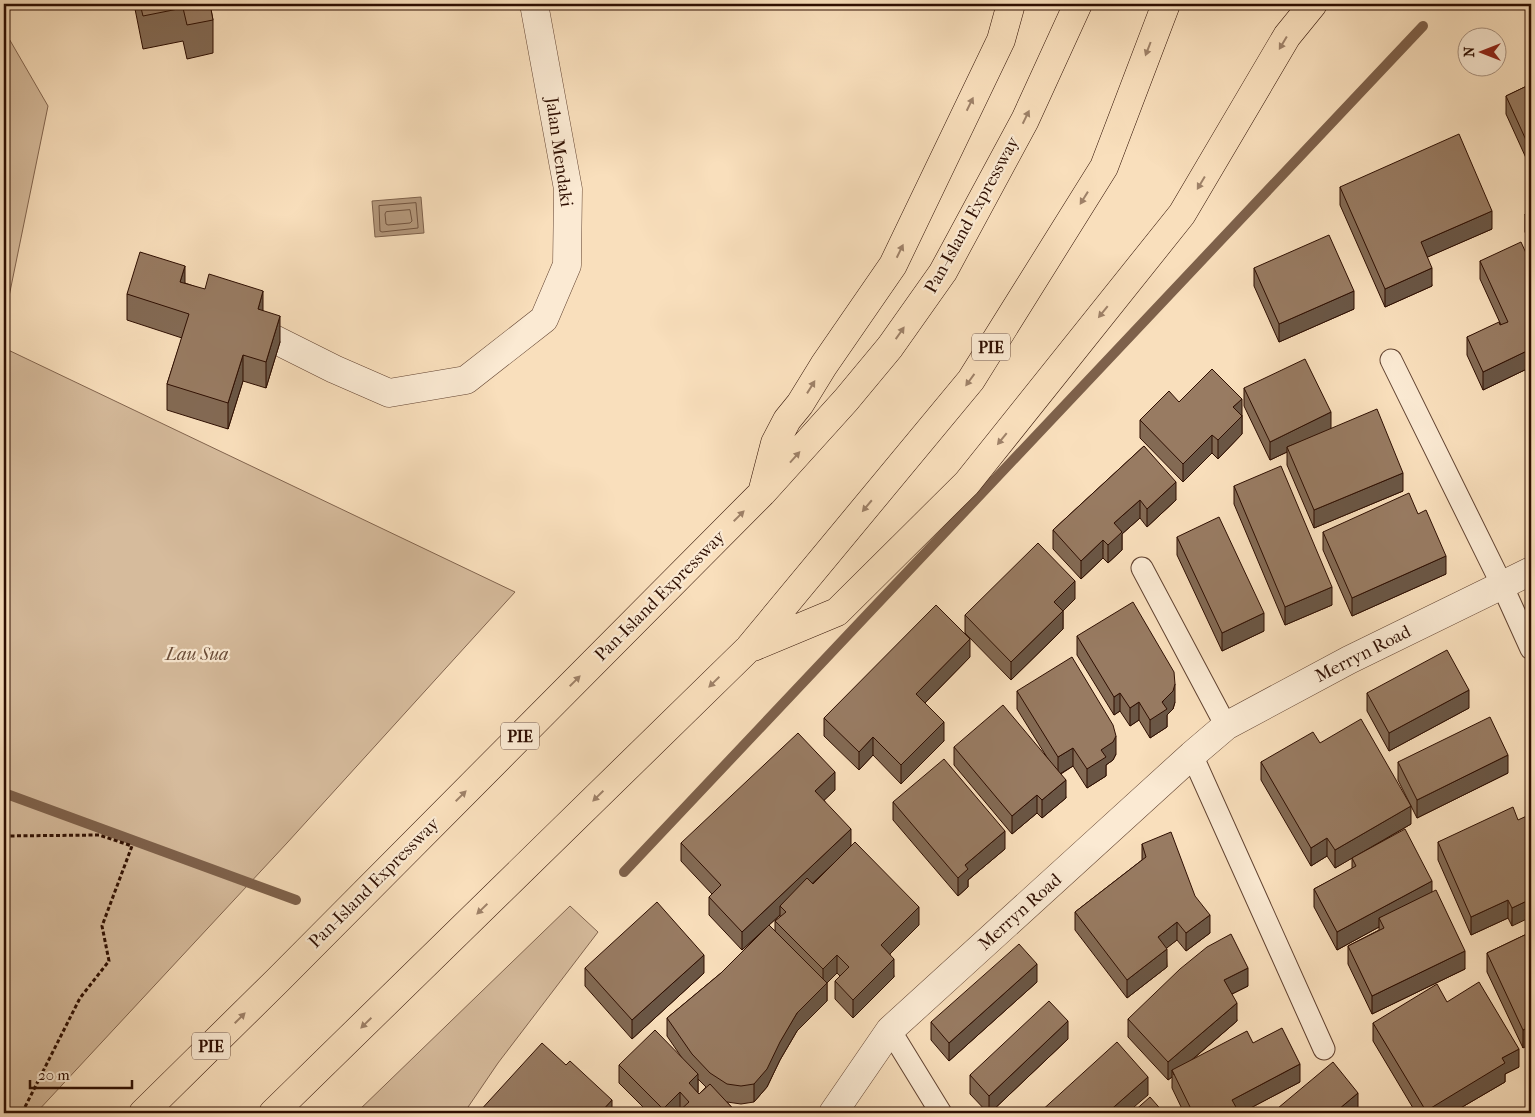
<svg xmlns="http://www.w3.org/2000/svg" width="1535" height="1117" viewBox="0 0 1535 1117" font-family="'IM FELL French Canon',serif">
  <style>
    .green { fill: #d6bb9c; stroke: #82644e }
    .water { fill: #b4987c; stroke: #7e614b }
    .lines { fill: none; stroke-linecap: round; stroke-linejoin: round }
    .shore { stroke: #71533e; stroke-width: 1 }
    .stream { stroke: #7e614b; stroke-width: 10 }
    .lane-casing { stroke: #614230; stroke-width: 23 }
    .street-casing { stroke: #614230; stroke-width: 29 }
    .highway-casing { stroke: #2e0e01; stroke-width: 29 }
    .path { stroke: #2e0e01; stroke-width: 3; stroke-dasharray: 4 2.5; stroke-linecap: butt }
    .lane { stroke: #fbead3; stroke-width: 21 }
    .street { stroke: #fbead3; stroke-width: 28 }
    .highway { stroke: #f9dfbc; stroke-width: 28 }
    .wall { fill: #836a54; stroke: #2e0e01; fill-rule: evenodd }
    .shaded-wall { fill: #6a5645; stroke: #2e0e01 }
    .building { fill: #987b62; stroke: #2e0e01 }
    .oneway { fill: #9e8168 }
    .labels { text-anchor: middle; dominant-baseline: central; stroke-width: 4.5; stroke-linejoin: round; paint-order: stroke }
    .shield { fill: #fbead3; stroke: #6c5040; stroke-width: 1 }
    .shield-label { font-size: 16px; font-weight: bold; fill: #2e0e01 }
    .street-label { font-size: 18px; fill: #2e0e01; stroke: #fbead3 }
    .park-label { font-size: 18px; font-style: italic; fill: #694b37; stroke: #fbead3 }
  </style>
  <rect width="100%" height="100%" fill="#f9dfbc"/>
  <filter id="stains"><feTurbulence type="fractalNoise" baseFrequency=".004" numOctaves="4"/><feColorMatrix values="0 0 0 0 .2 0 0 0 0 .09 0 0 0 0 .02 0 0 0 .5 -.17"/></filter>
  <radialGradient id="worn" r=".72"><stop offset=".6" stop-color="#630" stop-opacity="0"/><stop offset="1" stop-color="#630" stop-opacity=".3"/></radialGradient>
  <!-- green -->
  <path class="green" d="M4,30L48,106L4,321Z
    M4,348L515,592L287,843L36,1113H4Z
    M570,906L598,932L498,1063L464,1113H356Z"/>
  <!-- water -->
  <path class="water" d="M421,197L424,233L375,237L372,201Z"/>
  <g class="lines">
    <!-- shore -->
    <path class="shore" d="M416,203L418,226V228L382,232L380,231L379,206Z
      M410,210L412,221L410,223L388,225L386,224L385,214L386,212Z"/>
    <!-- stream -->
    <path class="stream" d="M4,793L296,900
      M624,872L1423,26"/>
    <!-- lane casing -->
    <g class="lane-casing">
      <path id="lane" d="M1391,360L1502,585L1531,649
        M1142,568L1226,726
        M1192,755L1324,1049
        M890,1030L941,1113"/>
    </g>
    <!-- street casing -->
    <g class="street-casing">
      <path id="street" d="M270,337L334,369L389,393L466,380L544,319L567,265L568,189L534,4
        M833,1113L890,1030L1192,755L1226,726L1349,660L1531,571"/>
    </g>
    <!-- highway casing -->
    <g class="highway-casing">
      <path id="highway" d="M763,489L775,443L787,420L800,404L824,365L893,265L1001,40L1011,4
        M753,647L837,612L967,483L1182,214L1287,36L1313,4
        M143,1113L278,980L762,493L846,400L890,347L943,272L1025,120L1078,4
        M273,1113L749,648L971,380L1104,167L1166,4"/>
    </g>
    <!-- path -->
    <path class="path" d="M4,836L99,835L132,846L102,926L109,961L80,998L25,1107L18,1113"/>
    <!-- lane -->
    <use href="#lane" class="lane"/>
    <!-- street -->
    <use href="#street" class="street"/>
    <!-- highway -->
    <use href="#highway" class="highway"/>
  </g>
  <!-- wall -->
  <path class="wall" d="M134,4H210L213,20V53L187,59L183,41L143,49Z
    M1531,84V169L1506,114V96Z
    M1340,187L1492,229L1427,257L1432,286L1385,307L1340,205Z
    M1531,211V244L1525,232V214Z
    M1480,261L1531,264V367L1483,390L1467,355V337L1501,325L1480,279Z
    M1254,268L1354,309L1279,342L1254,286Z
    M185,283L263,311L280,342L266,388L243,381L228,429L167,410V384L182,338L127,320V294Z
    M1244,388L1331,428L1403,491L1314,528L1287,465V452L1270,460L1244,406Z
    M1179,402L1242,415V434L1218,459L1212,453L1183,482L1140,438V420Z
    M1144,446L1176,500L1147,527L1140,518L1122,534V550L1108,563L1103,558L1081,579L1053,549V530Z
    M1531,460V482L1530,479V461Z
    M1234,486L1332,605L1285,625L1234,504Z
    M1323,532L1446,574L1352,616L1323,550Z
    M1177,537L1264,631L1222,651L1177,555Z
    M1075,599L1063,611V629L1011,680L965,633V615Z
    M1077,636L1175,702L1173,709L1167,715V727L1150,738L1139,720L1130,726L1120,711L1114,715L1077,655Z
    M970,657L925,703L944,741L901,784L873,755L859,770L824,736V718Z
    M1017,691L1116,754L1113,760L1106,765V776L1087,788L1073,766L1061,774L1066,798L1042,818L1037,813L1012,834L954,765V747L1048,759L1017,709Z
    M1367,693L1469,708L1389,751L1367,711Z
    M1320,743L1411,824L1372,847L1432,893L1465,969L1372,1014L1348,964V946L1379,930V927L1337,950L1314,907V889L1352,869V858L1335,868L1327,856L1311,866L1261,780V762Z
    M1398,762L1508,773L1417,818L1398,780Z
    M835,790L824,800L851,846L919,925L890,954L894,977L853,1018L835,999V981L840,976L837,973L827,983V1001L797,1031L780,1060L767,1087L754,1102L741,1104L727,1102L737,1113H649L619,1083V1065L682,1058L667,1036V1018L721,973L766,928L742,950L709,915V897L712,894L681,861V843ZM780,915V917L775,921V932L769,925ZM698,1079L706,1087L699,1094L698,1093Z
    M893,802L1005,849L968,880V887L958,896L893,820Z
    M1518,820L1512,926L1508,918L1471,935L1438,860V842Z
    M1142,844L1210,933L1186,951L1177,940L1166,948L1167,967L1127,998L1075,930V912L1142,860Z
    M1531,932L1523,1048L1487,972V953Z
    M585,968L704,973L632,1039L585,986Z
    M1037,982L949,1061L931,1040V1022Z
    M1248,986L1232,994L1237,1021L1192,1060L1253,1043L1300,1082L1241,1113H1184L1172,1088V1077L1168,1080L1128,1037V1019Z
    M1373,1023L1519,1067L1505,1074V1082L1452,1113H1416L1373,1041Z
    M1068,1039L990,1113H988L970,1094V1075Z
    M1278,1108L1358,1111L1355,1113H1278Z"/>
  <!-- shaded-wall -->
  <path class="shaded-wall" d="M1492,211V229L1421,260V242Z
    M185,266V292L180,282Z
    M1432,268V286L1385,307V289Z
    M263,291V317L258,309Z
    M1354,291V309L1279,342V324Z
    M280,316V342L266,388V362Z
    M1531,349V367L1483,390V372Z
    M243,355V381L228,429V403Z
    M1242,399V434L1218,459V440L1233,407Z
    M1331,412V430L1287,447V452L1270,460V442Z
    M1212,435V453L1183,482V464Z
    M1403,473V491L1314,528V510Z
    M1176,482V500L1147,527V509Z
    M1140,500V518L1122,534V550L1108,563V545L1114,523Z
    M1103,540V558L1081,579V561Z
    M1446,556V574L1352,616V598Z
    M1075,581V599L1054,620V602Z
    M1332,587V605L1285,625V607Z
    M1063,611V629L1011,680V662Z
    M1264,613V631L1222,651V633Z
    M970,639V657L916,712V694Z
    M1175,684V702L1173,709L1167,715V727L1150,738V720Z
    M1469,690V708L1389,751V733Z
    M1120,693V711L1114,715V697Z
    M1139,702V720L1130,726V708Z
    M944,722V741L901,784V765Z
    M1116,736V754L1113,760L1106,765V776L1087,788V769L1101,750Z
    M873,737V755L859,770V752Z
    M1073,748V766L1058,775V757Z
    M1508,755V773L1417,818V800Z
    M835,772V790L815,809V791Z
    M1066,780V798L1042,818V800Z
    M1037,795V813L1012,834V816Z
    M1411,806V824L1335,868V850Z
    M851,829V847L784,910L780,906V915L742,950V932Z
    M1005,831V849L968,880V887L958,896V878L965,865Z
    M1327,838V856L1311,866V848Z
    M1432,881V899L1379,918V927L1337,950V932Z
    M1531,899V917L1512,926V908Z
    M1508,900V918L1471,935V917Z
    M919,907V925L881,963V945Z
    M1210,915V933L1186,951V933Z
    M1177,922V940L1158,955V937Z
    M1167,949V967L1127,998V980Z
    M1465,951V969L1372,1014V996Z
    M704,955V973L632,1039V1020Z
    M837,955V973L823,987V969Z
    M894,959V977L853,1018V1000Z
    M1037,964V982L949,1061V1043Z
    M1248,968V986L1224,998V980Z
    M827,983V1001L797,1031L780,1060L767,1087L754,1102V1084L797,1013Z
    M1237,1003V1021L1174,1075L1172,1070V1077L1168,1080V1062Z
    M1068,1021V1039L990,1113H989V1096Z
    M1531,1026V1044L1523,1048V1030Z
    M1519,1049V1067L1505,1074V1082L1452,1113H1426V1111L1502,1058Z
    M1300,1064V1082L1241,1113H1228L1232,1100Z
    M698,1074V1092L689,1101V1083Z
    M1148,1077V1095L1127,1113H1107Z
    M680,1092V1110L677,1113H663V1109Z
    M1358,1093V1111L1355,1113H1339V1109Z
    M612,1100V1113H600Z"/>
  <!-- building -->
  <path class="building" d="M140,4H210L213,20L187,25L183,8L143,16Z
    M1531,84V151L1506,96Z
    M1459,134L1492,211L1421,242L1432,268L1385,289L1340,187Z
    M1531,211V226L1525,214Z
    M1329,235L1354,291L1279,324L1254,268Z
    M1521,242L1531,264V349L1483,372L1467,337L1499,322L1500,325L1508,322L1480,261Z
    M140,252L185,266L180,282L205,289L209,274L263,291L258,309L280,316L266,362L243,355L228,403L167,384L189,314L127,294Z
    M1305,359L1331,412L1270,442L1244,388Z
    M1212,369L1242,399L1233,407L1242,416L1218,440L1212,435L1183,464L1140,420L1169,391L1179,402Z
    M1377,409L1403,473L1314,510L1287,447Z
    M1144,446L1176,482L1147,509L1140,500L1114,523L1122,532L1108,545L1103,540L1081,561L1053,530Z
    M1281,466L1332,587L1285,607L1234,486Z
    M1409,493L1418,514L1426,510L1446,556L1352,598L1323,532Z
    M1219,517L1264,613L1222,633L1177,537Z
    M1038,543L1075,581L1054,602L1063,611L1011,662L965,615Z
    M1133,602L1174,672L1175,684L1173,691L1162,702L1167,709L1150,720L1139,702L1130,708L1120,693L1114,697L1077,636Z
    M936,605L970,639L916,694L944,722L901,765L873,737L859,752L824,718Z
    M1447,650L1469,690L1389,733L1367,693Z
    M1072,657L1113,725L1116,736L1113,742L1101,750L1106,757L1087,769L1073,748L1058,757L1017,691Z
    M1003,705L1066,780L1042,800L1037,795L1012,816L954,747Z
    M1490,717L1508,755L1417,800L1398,762Z
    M1361,719L1411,806L1335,850L1327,838L1311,848L1261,762L1313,732L1320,743Z
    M798,733L835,772L815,791L851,829L742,932L709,897L721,885L681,843Z
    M944,759L1005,831L965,865L968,869L958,878L893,802Z
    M1513,807L1518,820L1531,814V899L1512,908L1508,900L1471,917L1438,842Z
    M1405,829L1432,881L1337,932L1314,889L1356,866L1352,858Z
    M1171,832L1195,896L1210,915L1186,933L1177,922L1158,937L1167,949L1127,980L1075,912L1146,857L1142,844Z
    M855,842L919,907L881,945L894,959L853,1000L835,981L849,967L837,955L823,969L775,921L786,912L780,906L807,878L813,884Z
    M1436,890L1465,951L1372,996L1348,946L1384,928L1379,918Z
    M657,902L704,955L632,1020L585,968Z
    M769,925L827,983L797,1013L780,1042L767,1069L754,1084L741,1086L727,1084L710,1073L692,1054L667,1018L721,973Z
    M1531,932V1026L1523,1030L1487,953Z
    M1231,934L1248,968L1224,980L1237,1003L1168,1062L1128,1019L1180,969L1207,947Z
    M1019,944L1037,964L949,1043L931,1022Z
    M1479,982L1519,1049L1502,1058L1505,1063L1426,1111L1373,1023L1437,984L1447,1002Z
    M1049,1001L1068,1021L989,1096L970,1075Z
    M1282,1028L1300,1064L1232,1100L1237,1109L1228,1113H1193L1172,1070L1247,1031L1253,1043Z
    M655,1030L698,1074L689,1083L699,1094L710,1084L737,1113H677L689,1102L680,1092L663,1109L619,1065Z
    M1117,1042L1148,1077L1107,1113H1039Z
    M542,1043L566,1065L570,1061L612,1100L600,1113H478Z
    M1333,1062L1358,1093L1339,1109L1342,1113H1282L1278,1108Z
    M1150,1097L1164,1113H1132Z"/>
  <!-- one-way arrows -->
  <defs><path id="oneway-solid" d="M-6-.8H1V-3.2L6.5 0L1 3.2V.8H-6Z" transform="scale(1.25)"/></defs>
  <g class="oneway">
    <use href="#oneway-solid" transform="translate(1283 43) rotate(121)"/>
    <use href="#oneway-solid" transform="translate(1148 49) rotate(111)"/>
    <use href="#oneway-solid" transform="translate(970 104) rotate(-64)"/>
    <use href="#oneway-solid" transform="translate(1026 117) rotate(-64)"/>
    <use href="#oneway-solid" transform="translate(1201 183) rotate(121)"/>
    <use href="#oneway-solid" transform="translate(1084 198) rotate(122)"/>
    <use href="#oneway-solid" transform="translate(900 251) rotate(-64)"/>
    <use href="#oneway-solid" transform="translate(1103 312) rotate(129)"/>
    <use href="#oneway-solid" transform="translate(900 333) rotate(-55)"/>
    <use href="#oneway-solid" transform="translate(970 380) rotate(126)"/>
    <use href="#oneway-solid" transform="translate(811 387) rotate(-58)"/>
    <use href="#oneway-solid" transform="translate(1002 439) rotate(129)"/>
    <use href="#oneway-solid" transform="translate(795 457) rotate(-48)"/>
    <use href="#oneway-solid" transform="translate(867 506) rotate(130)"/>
    <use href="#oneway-solid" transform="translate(739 516) rotate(-45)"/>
    <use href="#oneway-solid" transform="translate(575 681) rotate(-45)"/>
    <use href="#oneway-solid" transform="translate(714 682) rotate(136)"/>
    <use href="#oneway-solid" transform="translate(461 796) rotate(-45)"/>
    <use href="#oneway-solid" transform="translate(598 796) rotate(136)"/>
    <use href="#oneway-solid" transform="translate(482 909) rotate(136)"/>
    <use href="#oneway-solid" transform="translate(240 1018) rotate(-45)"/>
    <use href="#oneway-solid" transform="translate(366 1023) rotate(136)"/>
  </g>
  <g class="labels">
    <!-- shield labels -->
    <g class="shield">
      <rect x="972" y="333.5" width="38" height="27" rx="4"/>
      <rect x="501" y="722.5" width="38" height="27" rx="4"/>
      <rect x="192" y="1032.5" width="38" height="27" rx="4"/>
    </g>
    <g class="shield-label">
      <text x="991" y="347">PIE</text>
      <text x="520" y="736">PIE</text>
      <text x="211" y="1046">PIE</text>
    </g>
    <!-- street labels -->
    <g class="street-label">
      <text transform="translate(559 152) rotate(82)">Jalan Mendaki</text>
      <text transform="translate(972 215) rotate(-61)">Pan-Island Expressway</text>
      <text transform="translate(660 596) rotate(-45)">Pan-Island Expressway</text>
      <text transform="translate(1363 654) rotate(-27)">Merryn Road</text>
      <text transform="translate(374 883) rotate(-45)">Pan-Island Expressway</text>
      <text transform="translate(1020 912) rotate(-42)">Merryn Road</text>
    </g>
    <!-- park labels -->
    <g class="park-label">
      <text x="197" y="654">Lau Sua</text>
    </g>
  </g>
  <!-- margin -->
  <rect width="1535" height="1117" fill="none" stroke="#f9dfbc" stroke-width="20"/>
  <rect x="5" y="5" width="1525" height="1107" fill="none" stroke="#2e0e01" stroke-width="2.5"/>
  <rect x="10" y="10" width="1515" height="1097" fill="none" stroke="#2e0e01"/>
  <!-- north arrow -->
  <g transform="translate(1482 52) rotate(270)"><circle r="24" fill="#fbead3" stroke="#a9927f"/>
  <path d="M0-4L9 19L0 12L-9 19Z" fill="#8f2418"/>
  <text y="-8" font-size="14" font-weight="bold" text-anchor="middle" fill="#2e0e01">N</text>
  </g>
  <!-- scale -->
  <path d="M30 1080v8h102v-8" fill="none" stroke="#2e0e01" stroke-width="2.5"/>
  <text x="38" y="1080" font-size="15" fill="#2e0e01" stroke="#fbead3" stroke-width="4" paint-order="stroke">20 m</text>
  <rect width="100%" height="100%" filter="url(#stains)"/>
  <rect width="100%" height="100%" fill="url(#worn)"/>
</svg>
